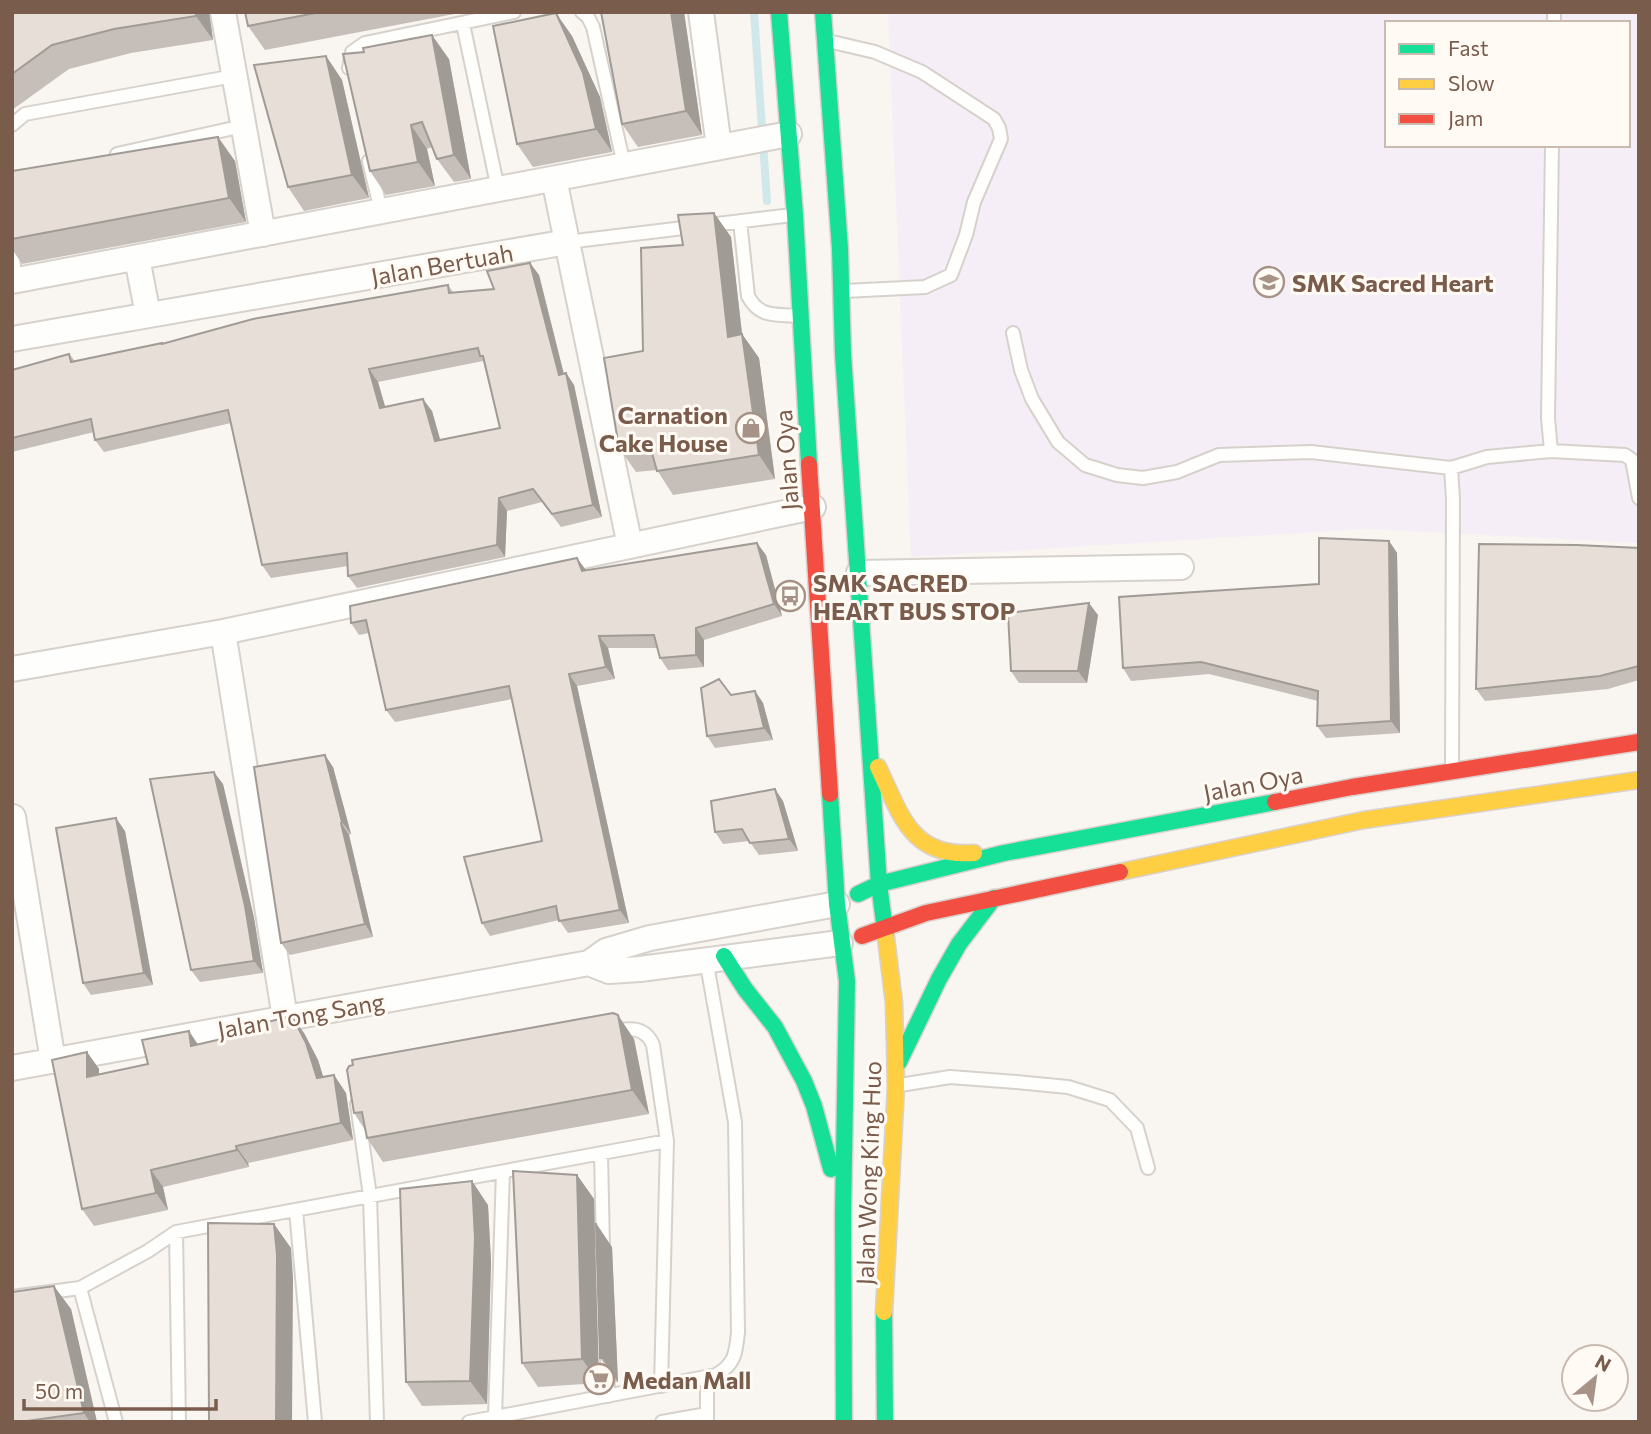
<svg xmlns="http://www.w3.org/2000/svg" width="1651" height="1434" viewBox="0 0 1651 1434" font-family="Commissioner,sans-serif">
  <style>
    .education { fill: #f6eef6; fill-rule: evenodd }
    .lines { fill: none; stroke-linecap: round; stroke-linejoin: round }
    .stream { stroke: #d0e8ea; stroke-width: 8 }
    .lane-casing { stroke: #d7d1cb; stroke-width: 16 }
    .street-casing { stroke: #d7d1cb; stroke-width: 28 }
    .fast-casing { stroke: #dad1cc; stroke-width: 19 }
    .slow-casing { stroke: #dad1cc; stroke-width: 19 }
    .jam-casing { stroke: #dad1cc; stroke-width: 19 }
    .lane { stroke: #fefefd; stroke-width: 12 }
    .street { stroke: #fefefd; stroke-width: 24 }
    .fast { stroke: #16e098; stroke-width: 16 }
    .slow { stroke: #ffcf43; stroke-width: 16 }
    .jam { stroke: #f24e42; stroke-width: 16 }
    .wall { fill: #c6bfb9; fill-rule: evenodd }
    .shaded-wall { fill: #a19b96 }
    .building { fill: #e6ded7; stroke: #a19b96; stroke-width: 2; fill-rule: evenodd }
    .labels { text-anchor: middle; dominant-baseline: central; stroke-width: 6; stroke-linejoin: round; paint-order: stroke }
    .street-label { font-size: 24px; fill: #7a5c4d; stroke: #fffaf3 }
    .poi-label { font-size: 24px; font-weight: bold; fill: #7a5c4d; stroke: #fffaf3; text-anchor: start }
  </style>
  <rect width="100%" height="100%" fill="#f9f5f0"/>
  <!-- education -->
  <path class="education" d="M888,12H1639L1637,543L1366,529L911,557ZM1387,23H1628V145H1387Z"/>
  <g class="lines">
    <!-- stream -->
    <path class="stream" d="M754,12L767,201"/>
    <!-- lane casing -->
    <g class="lane-casing">
      <path id="lane" d="M582,12L588,17L593,27L624,165
        M1554,23V12
        M463,24L498,189
        M828,41L875,52L922,72L994,119L999,128L1001,139L974,202L966,235L951,275L925,287L844,291
        M349,68L352,52L365,43L514,12
        M12,125L25,114L234,76
        M117,154L243,126
        M369,161L381,211
        M740,221L748,296C759,317 773,314 795,316
        M567,242L792,215
        M12,252L16,281
        M1013,333L1021,370L1032,399L1058,442L1085,465L1117,475L1143,478L1177,472L1219,455L1311,452L1451,468L1487,457L1551,451L1548,418L1552,145
        M1551,451L1625,455L1632,460L1639,498
        M1451,468L1453,499L1452,768
        M611,1031C629,1028 645,1026 653,1045L667,1141L661,1386
        M900,1085L950,1077L1016,1082L1068,1087L1110,1100L1137,1128L1148,1168
        M357,1104L370,1196L377,1422
        M601,1154L603,1248
        M296,1210L315,1422
        M176,1232L179,1422
        M80,1288L116,1422
        M12,1297L80,1288L148,1251L176,1232L667,1141
        M607,1354L608,1396
        M495,1417L503,1172
        M469,1422L716,1375C735,1364 736,1353 738,1332L735,1122L706,959
        M662,1422L707,1414
        M707,1422V1377"/>
    </g>
    <!-- street casing -->
    <g class="street-casing">
      <path id="street" d="M223,12L263,234
        M701,12L719,147
        M554,179L630,546
        M137,258L148,315
        M12,281L789,134
        M12,339L567,242
        M859,573L1181,567
        M223,632L285,1018
        M12,669L223,632L813,507
        M13,817L53,1061
        M589,963L609,971L640,969L840,943
        M12,1068L589,963L606,951L650,938L837,904"/>
    </g>
    <!-- fast casing -->
    <g class="fast-casing">
      <path id="fast" d="M779,12L795,215L809,464
        M823,12L840,249L843,354L879,884L886,938
        M830,794L837,904L847,981L843,1215L844,1422
        M858,894L879,884L1004,853L1275,802
        M724,956L745,989L775,1027L804,1081L814,1106L831,1169
        M899,1062L939,979L959,944L994,898
        M884,1312L885,1422"/>
    </g>
    <!-- slow casing -->
    <g class="slow-casing">
      <path id="slow" d="M878,767C901,815 911,858 974,853
        M1120,872L1364,820L1639,780
        M884,1312L896,1086L894,1003L886,938"/>
    </g>
    <!-- jam casing -->
    <g class="jam-casing">
      <path id="jam" d="M809,464L830,794
        M1275,802L1352,787L1639,742
        M862,936L926,913L1120,872"/>
    </g>
    <!-- lane -->
    <use href="#lane" class="lane"/>
    <!-- street -->
    <use href="#street" class="street"/>
    <!-- fast -->
    <use href="#fast" class="fast"/>
    <!-- slow -->
    <use href="#slow" class="slow"/>
    <!-- jam -->
    <use href="#jam" class="jam"/>
  </g>
  <!-- wall -->
  <path class="wall" d="M16,12H209L213,40L131,53L69,69L12,110V14Z
    M245,12H465L265,50L248,26Z
    M601,12H684L702,135L638,147L622,124Z
    M572,36L600,97L612,152L533,167L517,144Z
    M326,56L342,80L369,198L304,211L288,187Z
    M449,59L471,179L454,182L437,159L432,147L427,149L435,186L386,195L370,171Z
    M235,161L246,222L22,264L12,249V171Z
    M714,213L731,237L742,334L759,358L775,479L673,495L657,470L636,472L619,448L643,351L683,245Z
    M530,263L539,275L564,374L566,373L574,385L602,517L561,527L542,502L507,511L505,557L357,588L348,576V566L271,578L262,565L231,423L104,452L95,440L94,432L12,452V370L69,354L75,361L163,344L448,285L453,292L494,289ZM483,361L500,428L440,440L432,411L385,407L378,382Z
    M1389,541L1397,553L1400,733L1326,738L1317,726L1318,701L1209,674L1131,681L1123,668L1319,584Z
    M1639,548V680L1608,689L1485,701L1476,689Z
    M766,555L782,616L704,640V667L668,670L660,658L657,648H608L615,679L577,686L629,923L568,933L559,920L490,936L482,923L542,841L512,699L395,722L386,710L369,633L359,635L351,623L586,571Z
    M1098,615L1087,683H1019L1011,671Z
    M755,691L763,703L773,740L715,748L707,736Z
    M333,767L351,834L349,835L373,937L290,955L281,943Z
    M223,784L254,918L263,973L200,982L191,970Z
    M783,801L798,851L759,855L749,841L723,844L715,832Z
    M125,831L153,985L91,995L83,983Z
    M304,1033L318,1060L323,1077L334,1075L346,1093L353,1140L248,1163L249,1167L163,1187L168,1210L94,1226L82,1209L87,1052L99,1069V1074L148,1064L198,1044Z
    M634,1039L649,1114L383,1162L367,1138L365,1130L354,1113Z
    M577,1175L594,1199L599,1383L538,1387L522,1363Z
    M488,1205L491,1262L487,1404L422,1406L406,1382Z
    M612,1247L618,1382H616L600,1358Z
    M71,1309L97,1422H12Z"/>
  <!-- shaded-wall -->
  <path class="shaded-wall" d="M196,12H209L213,40L196,16Z
    M671,12H684L702,135L686,111Z
    M556,13L572,36L600,97L612,152L596,129Z
    M432,35L449,59L471,179L454,155Z
    M326,56L342,80L369,198L352,175Z
    M411,125L427,149L435,186L418,162Z
    M218,137L235,161L246,222L229,198Z
    M714,213L731,237L745,360L728,337Z
    M530,263L539,275L567,387L559,375Z
    M742,334L759,358L775,479L759,455Z
    M369,369L378,382L389,420L380,408Z
    M566,373L574,385L602,517L593,505Z
    M423,399L432,411L444,453L435,441Z
    M499,498L507,511L505,557L497,545Z
    M1389,541L1397,553L1400,733L1391,721Z
    M757,543L766,555L782,616L774,604Z
    M577,558L586,570L582,571Z
    M1089,603L1098,615L1087,683L1078,671Z
    M696,628L704,640V667L696,655Z
    M599,636L608,648L615,679L606,667Z
    M569,674L577,686L629,923L620,910Z
    M755,691L763,703L773,740L764,728Z
    M325,755L333,767L351,834L342,822Z
    M214,772L223,784L254,918L263,973L254,961Z
    M775,789L783,801L798,851L789,839Z
    M116,818L125,831L153,985L144,973Z
    M341,823L349,835L373,937L365,924Z
    M618,1015L634,1039L649,1114L632,1090Z
    M292,1016L304,1033L318,1060L329,1095L317,1078Z
    M189,1031L201,1049L191,1046Z
    M87,1052L99,1069V1094L87,1077Z
    M334,1075L346,1093L353,1140L341,1123Z
    M236,1146L248,1163L249,1167L237,1150Z
    M151,1170L163,1187L168,1210L156,1193Z
    M577,1175L594,1199L599,1383L582,1359Z
    M472,1181L488,1205L491,1262L487,1404L470,1381Z
    M596,1223L612,1247L618,1382L602,1358Z
    M274,1224L291,1248L293,1278L292,1422H276Z
    M54,1286L71,1309L97,1422H90L84,1413Z"/>
  <!-- building -->
  <path class="building" d="M16,12H196V16L114,29L52,45L12,74V14Z
    M245,12H321L248,26Z
    M601,12H671L686,111L622,124Z
    M556,13L583,73L596,129L517,144L493,26Z
    M432,35L454,155L437,159L422,122L411,125L418,162L370,171L343,54L364,52L363,48Z
    M326,56L352,175L288,187L254,65Z
    M218,137L229,198L12,239V171Z
    M714,213L728,337L742,334L759,455L657,471L650,446L619,448L604,358L643,351L641,248L683,245L678,215Z
    M530,263L559,375L566,373L593,505L552,514L533,489L499,498L497,545L348,576L347,553L262,565L228,410L95,440L91,419L12,438V370L69,354L71,362L162,343V344L253,319L448,285L449,293L494,289L487,271ZM478,348L480,356H483L500,428L435,441L423,399L380,408L369,369Z
    M1319,538L1389,541L1391,721L1317,726L1318,691L1201,662L1123,668L1119,597L1319,584Z
    M757,543L774,604L696,628V655L660,658L654,635L599,636L606,667L569,674L620,910L559,921L556,906L482,923L464,857L542,841L509,686L386,710L366,620L351,623L350,606L577,558L582,571Z
    M1479,544L1577,545L1639,548V666L1600,676L1476,689Z
    M1089,603L1078,671H1011L1008,613Z
    M719,679L731,695L755,691L764,728L707,736L701,688Z
    M325,755L342,822L341,823L365,924L281,943L254,767Z
    M214,772L245,906L254,961L191,970L150,779Z
    M775,789L789,839L750,843L742,829L715,832L711,801Z
    M116,818L144,973L83,983L56,828Z
    M613,1013L618,1015L632,1090L367,1138L362,1112L354,1113L347,1070L349,1066L353,1065L352,1060Z
    M292,1016L306,1043L317,1078L334,1075L341,1123L236,1146L237,1150L151,1170L156,1193L82,1209L52,1060L87,1052V1077L148,1064L142,1040L189,1031L191,1046L252,1032L251,1026Z
    M513,1171L577,1175L582,1359L522,1363Z
    M472,1181L475,1238L470,1381L406,1382L400,1189Z
    M208,1223L274,1224L277,1255L276,1422H209Z
    M596,1223L602,1358H600Z
    M54,1286L84,1413L20,1422H12V1292Z"/>
  <!-- icons -->
  <defs>
    <g id="school-ring" transform="scale(1.575)"><circle r="9.5" fill="#fffaf3" stroke="#a69286" stroke-width="1.5"/><path d="M0-5L7-2L0 1L-7-2ZM-4 1L0 2.5L4 1V4Q0 6-4 4Z" fill="#a69286"/></g>
    <g id="shop-ring" transform="scale(1.575)"><circle r="9.5" fill="#fffaf3" stroke="#a69286" stroke-width="1.5"/><path d="M-5-2.5h2.3a2.7 3.5 0 0 1 5.4 0H5L5.5 6h-11ZM-1.5-2.5h3a1.5 2.3 0 0 0-3 0Z" fill="#a69286"/></g>
    <g id="bus-ring" transform="scale(1.575)"><circle r="9.5" fill="#fffaf3" stroke="#a69286" stroke-width="1.5"/><path d="M-5-6H5V4H4V6H2V4H-2V6H-4V4H-5ZM-3.5-4V0h7V-4ZM-3.5 1.2v1.5H-2V1.2ZM2 1.2v1.5H3.5V1.2Z" fill="#a69286"/></g>
    <g id="supermarket-ring" transform="scale(1.575)"><circle r="9.5" fill="#fffaf3" stroke="#a69286" stroke-width="1.5"/><path d="M-6-5.5h2.5l.6 2H6L4.5 2H-2.5L-4.4-4H-6ZM-1.5 3.2a1.3 1.3 0 1 0 .1 0ZM3 3.2a1.3 1.3 0 1 0 .1 0Z" fill="#a69286"/></g>
  </defs>
  <g fill-rule="evenodd">
    <use href="#school-ring" x="1269" y="282"/>
    <use href="#shop-ring" x="751" y="428"/>
    <use href="#bus-ring" x="790" y="596"/>
    <use href="#supermarket-ring" x="599" y="1379"/>
  </g>
  <g class="labels">
    <!-- street labels -->
    <g class="street-label">
      <text transform="translate(442 264) rotate(-10)">Jalan Bertuah</text>
      <text transform="translate(786 460) rotate(-94)">Jalan Oya</text>
      <text transform="translate(1253 783) rotate(-11)">Jalan Oya</text>
      <text transform="translate(301 1015) rotate(-10)">Jalan Tong Sang</text>
      <text transform="translate(868 1173) rotate(-88)">Jalan Wong King Huo</text>
    </g>
    <!-- poi labels -->
    <g class="poi-label">
      <text x="1292" y="282">SMK Sacred Heart</text>
      <text x="728" y="414" text-anchor="end">Carnation<tspan x="728" dy="28">Cake House</tspan></text>
      <text x="813" y="582">SMK SACRED<tspan x="813" dy="28">HEART BUS STOP</tspan></text>
      <text x="622" y="1379">Medan Mall</text>
    </g>
  </g>
  <!-- border -->
  <rect width="1651" height="1434" fill="none" stroke="#7a5c4d" stroke-width="28"/>
  <!-- legend -->
  <rect x="1385" y="21" width="245" height="126" fill="#fffaf3" stroke="#cabbb1" stroke-width="2"/>
  <rect x="1399" y="44" width="35" height="10" fill="#16e098" stroke="#cabbb1" stroke-width="2"/>
  <text x="1448" y="56" font-size="21" fill="#7a5c4d">Fast</text>
  <rect x="1399" y="79" width="35" height="10" fill="#ffcf43" stroke="#cabbb1" stroke-width="2"/>
  <text x="1448" y="91" font-size="21" fill="#7a5c4d">Slow</text>
  <rect x="1399" y="114" width="35" height="10" fill="#f24e42" stroke="#cabbb1" stroke-width="2"/>
  <text x="1448" y="126" font-size="21" fill="#7a5c4d">Jam</text>
  <!-- north arrow -->
  <g transform="translate(1595 1378) rotate(29)"><circle r="33" fill="#fffaf3" stroke="#cabbb1" stroke-width="2"/>
  <path d="M0-5L12 26L0 18L-12 26Z" fill="#a69286"/>
  <text y="-10" font-size="19" font-weight="bold" text-anchor="middle" fill="#7a5c4d">N</text>
  </g>
  <!-- scale -->
  <path d="M24 1399v10h192v-10" fill="none" stroke="#7a5c4d" stroke-width="3.5"/>
  <text x="35" y="1399" font-size="21" fill="#7a5c4d" stroke="#fffaf3" stroke-width="5" paint-order="stroke">50 m</text>
</svg>
